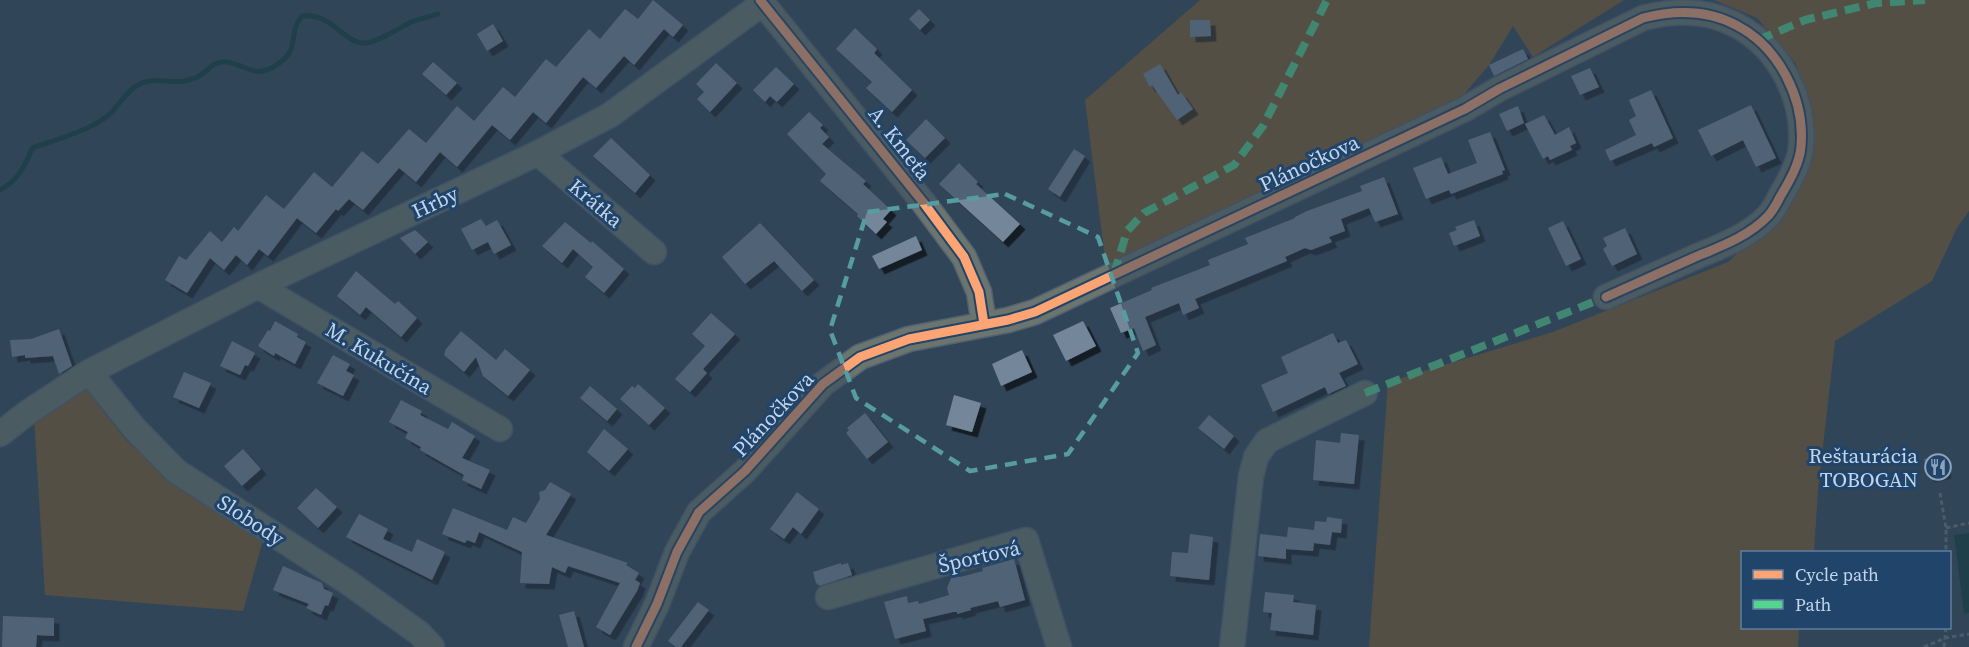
<svg xmlns="http://www.w3.org/2000/svg" width="1969" height="647" viewBox="0 0 1969 647" font-family="'Source Serif 4',serif">
  <style>
    .green { fill: #7e5b2d }
    .water { fill: #0a3838 }
    .lines { fill: none; stroke-linecap: round; stroke-linejoin: round }
    .stream { stroke: #0a3838; stroke-width: 5 }
    .building { fill: #73869a; filter: url(#shadow) }
    .minor-casing { stroke: #516273; stroke-width: 27 }
    .path { stroke: #6c7678; stroke-width: 3; stroke-dasharray: 4.5 3; stroke-linecap: butt }
    .minor { stroke: #6c756d; stroke-width: 24 }
    .quiet { stroke: #53d58f; stroke-width: 8; stroke-dasharray: 15 8; stroke-linecap: butt }
    .cycleway-casing { stroke: #20446a; stroke-width: 13 }
    .cycleway { stroke: #fda474; stroke-width: 9 }
    .marked { fill: none; stroke: #569ca0; stroke-width: 4.5; stroke-dasharray: 12 8; stroke-linejoin: round }
    .labels { text-anchor: middle; dominant-baseline: central; stroke-width: 6; stroke-linejoin: round; paint-order: stroke }
    .street-label { font-size: 21px; fill: #c1d5ec; stroke: #20446a }
    .poi-label { font-size: 21px; fill: #c1d5ec; stroke: #20446a; text-anchor: end }
  </style>
  <defs>
    <filter id="shadow"><feDropShadow dx="5.5" dy="5.5" stdDeviation="0" flood-color="#0009"/></filter>
  </defs>
  <rect width="100%" height="100%" fill="#314559"/>
  <!-- green -->
  <path class="green" d="M1200,0H1624L1533,57L1513,26L1489,65L1455,105L1106,266L1085,100Z
    M1714,0H1969V211L1957,228L1932,281L1835,341L1818,490L1814,552H1742V628H1799L1798,647H1369L1388,382L1553,332L1728,262L1788,205L1811,131L1796,64L1757,18Z
    M84,387L125,439L160,471L263,540L243,611L45,595L34,417Z"/>
  <!-- water -->
  <path class="water" d="M1969,533V613L1964,614L1954,535Z"/>
  <g class="lines">
    <!-- stream -->
    <path class="stream" d="M0,190C18,180 25,167 32,148C57,139 83,133 105,118C119,108 127,87 145,82C161,77 176,86 195,78C207,73 213,60 227,62C247,65 254,79 275,66C303,49 286,35 302,16C332,12 343,43 364,43C377,43 399,28 411,22C419,19 429,17 438,14"/>
  </g>
  <!-- building -->
  <path class="building" d="M653,0L683,25L673,37L664,29L634,65L624,56L596,88L583,77L546,123L533,112L510,140L492,125L457,167L440,152L416,182L399,168L363,210L349,199L338,211L336,209L316,233L297,218L268,256L259,249L247,265L236,255L224,270L210,258L187,293L165,280L179,256L186,260L210,231L222,242L234,227L238,231L266,195L284,209L314,172L332,187L362,151L378,164L409,129L426,143L457,106L474,121L503,87L515,97L546,59L556,67L589,29L600,39L625,9L638,19Z
    M919,9L930,20L920,30L909,19Z
    M1190,20H1210L1211,36L1190,37Z
    M493,24L503,41L487,51L477,34Z
    M855,28L877,49L874,53L912,90L892,112L866,88L872,82L836,49Z
    M1523,49L1528,59L1494,76L1489,65Z
    M433,62L457,83L446,95L422,74Z
    M716,63L737,83L710,112L697,99L704,92L696,84Z
    M1160,64L1178,95L1181,92L1193,109L1177,120L1152,85L1150,87L1143,74Z
    M776,67L794,84L777,102L770,96L765,102L753,90Z
    M1590,68L1599,87L1580,95L1571,76Z
    M1651,90L1673,138L1654,147L1652,143L1610,161L1605,150L1636,135L1629,120L1636,116L1629,100Z
    M1751,105L1776,158L1756,167L1743,140L1711,156L1698,130Z
    M1518,106L1524,123L1507,131L1499,114Z
    M809,112L823,125L820,128L829,137L822,144L866,181L863,184L891,210L883,219L887,222L876,234L857,216L858,214L820,181L826,174L787,134Z
    M1544,115L1555,135L1569,127L1576,143L1570,146L1572,150L1550,160L1548,156L1543,159L1525,124Z
    M926,119L945,138L925,158L906,140Z
    M1490,132L1505,170L1502,171L1503,174L1451,194L1449,190L1426,199L1413,168L1441,157L1448,174L1477,163L1468,140Z
    M611,138L650,175L635,193L593,156Z
    M1074,149L1085,156L1060,197L1048,189Z
    M959,163L978,182L976,184L1020,224L1003,242L939,184Z
    M1384,177L1398,214L1375,222L1369,208L1341,219L1345,231L1329,237L1332,242L1311,250L1305,248L1285,257L1287,261L1195,299L1199,308L1183,315L1179,303L1145,317L1156,345L1143,351L1134,328L1121,333L1110,308L1152,290L1151,288L1210,265L1208,260L1248,244L1245,238L1295,218V217L1307,211L1362,191L1360,186Z
    M481,219L486,226L497,220L511,245L494,254L488,242L472,250L461,229Z
    M1474,220L1480,236L1454,246L1449,233L1457,230L1455,227Z
    M1563,221L1581,259L1566,266L1548,228Z
    M565,222L591,243L592,241L624,269L604,293L585,277L593,267L573,249L562,263L542,246Z
    M760,223L814,280L802,291L774,261L745,284L722,257Z
    M1625,228L1637,254L1612,266L1603,249L1607,246L1603,238Z
    M415,230L428,242L415,254L400,238Z
    M916,236L922,250L879,269L872,256Z
    M356,271L395,304L398,301L417,318L401,337L366,307L360,315L337,296Z
    M711,313L735,334L703,369L707,373L690,392L675,379L705,346L692,334Z
    M275,321L298,334L297,337L306,342L295,364L275,353L274,356L258,346L268,330L270,331Z
    M1083,321L1096,346L1066,361L1053,335Z
    M59,329L72,366L59,374L53,356L25,358V355L12,357L10,340L31,339Z
    M461,331L496,360L505,349L530,370L508,396L483,376L476,357L464,372L444,355L446,349Z
    M1333,333L1338,343L1346,340L1358,364L1339,373L1346,386L1328,394L1325,387L1273,412L1261,385L1288,373L1281,357Z
    M232,341L255,353L248,366L245,365L240,375L220,366Z
    M1022,350L1032,372L1001,386L992,364Z
    M333,355L350,364L346,371L354,375L343,396L317,383Z
    M184,372L211,383L199,408L173,397Z
    M638,384L665,408L649,425L620,399L632,386L635,388Z
    M590,386L617,409L607,421L580,398Z
    M954,395L981,403L972,432L946,425Z
    M401,400L422,411L420,415L448,429L452,422L475,436L462,458L490,470L481,489L462,480L464,475L420,450L421,447L405,438L408,432L389,422Z
    M865,413L888,442L867,459L846,433L849,430L847,428Z
    M1209,415L1234,436L1224,449L1198,428Z
    M604,429L628,449L609,471L587,452Z
    M1341,433L1359,435L1354,484L1313,480L1316,440L1340,443Z
    M243,449L261,469L242,486L224,466Z
    M1942,455L1946,473L1929,477L1924,459Z
    M550,482L571,494L546,535L628,563L626,565L639,573L635,580L640,583L637,591L610,635L596,627L620,583L568,566L565,573L552,567L549,584L520,583L522,552L479,532L475,543L467,540L465,543L442,534L453,508L507,530L513,517L526,523L540,499L539,492L545,490Z
    M316,488L337,507L318,528L297,508Z
    M797,492L819,509L801,534L793,527L784,539L770,529Z
    M359,514L388,529L383,539L412,552L417,539L445,552L432,580L346,537Z
    M1327,517L1342,519L1341,533L1332,532L1330,545L1314,543L1313,551L1286,549V559L1258,556L1260,534L1287,537L1288,527L1314,530L1315,521L1326,522Z
    M1190,534L1213,537L1209,580L1170,576L1172,552L1188,553Z
    M1014,559L1025,600L1000,607L998,601L970,608L971,610L957,614V612H953L923,619L926,631L895,639L884,602L907,596L908,603L918,601L919,604L949,595L947,588L952,576L956,575L960,577L983,571L982,568Z
    M841,563V565L848,563L852,575L820,586L816,583L813,572Z
    M283,566L322,583L324,589L333,593L328,606L325,605L321,615L306,608L309,604L273,590Z
    M1265,592L1294,595L1293,602L1316,605L1313,635L1270,630L1272,613L1263,612Z
    M698,602L709,610L681,647H676L668,641Z
    M574,611L584,647H568L559,615Z
    M3,616L54,618V636L37,635L36,647H2Z"/>
  <g class="lines">
    <!-- minor casing -->
    <g class="minor-casing">
      <path id="minor" d="M760,0L923,202L964,257L979,292L984,324
        M538,153L654,252
        M258,286L500,429
        M89,372L134,428L176,471L349,583L419,633L432,647
        M0,434L27,413L89,372L258,286L538,153L610,115L763,3
        M828,597L1026,540L1059,647
        M636,647L657,604L677,552L699,512L745,471L823,384L860,357L909,339L1008,320L1035,312L1465,109L1499,89L1643,18C1674,10 1706,9 1736,25C1779,47 1805,99 1801,146C1800,163 1789,182 1780,197C1777,203 1773,211 1768,216C1748,237 1719,247 1693,258C1664,271 1635,284 1606,297
        M1232,647L1251,476L1256,457L1267,441L1365,393"/>
    </g>
    <!-- path -->
    <path class="path" d="M1940,493L1946,528V552
      M1946,528L1969,523
      M1924,647L1945,638L1969,634
      M1944,647L1946,628"/>
    <!-- minor -->
    <use href="#minor" class="minor"/>
    <!-- quiet -->
    <path class="quiet" d="M1758,40L1805,20L1876,3L1925,0
      M1114,274L1127,231L1144,213L1234,165L1263,126L1327,0
      M1365,393L1606,297"/>
    <!-- cycleway casing -->
    <g class="cycleway-casing">
      <path id="cycleway" d="M760,0L923,202L964,257L979,292L984,324
        M636,647L657,604L677,552L699,512L745,471L823,384L860,357L909,339L1008,320L1035,312L1465,109L1499,89L1643,18C1674,10 1706,9 1736,25C1779,47 1805,99 1801,146C1800,163 1789,182 1780,197C1777,203 1773,211 1768,216C1748,237 1719,247 1693,258C1664,271 1635,284 1606,297"/>
    </g>
    <!-- cycleway -->
    <use href="#cycleway" class="cycleway"/>
  </g>
  <!-- marked area -->
  <path d="M0 0H1969V647H0ZM1005,194L1098,237L1138,353L1068,454L970,471L856,398L830,330L867,212Z" fill="#314559" fill-opacity=".55" fill-rule="evenodd"/>
  <path class="marked" d="M1005,194L1098,237L1138,353L1068,454L970,471L856,398L830,330L867,212Z"/>
  <!-- icons -->
  <defs>
    <g id="restaurant-ring" transform="scale(1.35)"><circle r="9.5" fill="#20446a" stroke="#8fa3b9" stroke-width="1.5"/><path d="M-5-6h1v4h1v-4h1v4h1v-4h1v5L-1.5 .5V6h-2V.5L-5-1ZM5-6V6H3V1.5H1.5Q1.5-4 5-6Z" fill="#8fa3b9"/></g>
  </defs>
  <g fill-rule="evenodd">
    <use href="#restaurant-ring" x="1938" y="467"/>
  </g>
  <g class="labels">
    <!-- street labels -->
    <g class="street-label">
      <text transform="translate(900 143) rotate(52)">A. Kmeťa</text>
      <text transform="translate(1309 163) rotate(-25)">Plánočkova</text>
      <text transform="translate(435 202) rotate(-25)">Hrby</text>
      <text transform="translate(596 203) rotate(40)">Krátka</text>
      <text transform="translate(379 358) rotate(31)">M. Kukučína</text>
      <text transform="translate(773 414) rotate(-47)">Plánočkova</text>
      <text transform="translate(251 520) rotate(33)">Slobody</text>
      <text transform="translate(979 556) rotate(-13)">Športová</text>
    </g>
    <!-- poi labels -->
    <g class="poi-label">
      <text x="1918" y="455">Reštaurácia<tspan x="1918" dy="24">TOBOGAN</tspan></text>
    </g>
  </g>
  <!-- legend -->
  <rect x="1741" y="551" width="210" height="78" fill="#20446a" stroke="#607e9e" stroke-width="1.5"/>
  <rect x="1753" y="570" width="30" height="9" fill="#fda474" stroke="#607e9e" stroke-width="1.5"/>
  <text x="1795" y="581" font-size="18" fill="#c1d5ec">Cycle path</text>
  <rect x="1753" y="600" width="30" height="9" fill="#53d58f" stroke="#607e9e" stroke-width="1.5"/>
  <text x="1795" y="611" font-size="18" fill="#c1d5ec">Path</text>
</svg>
